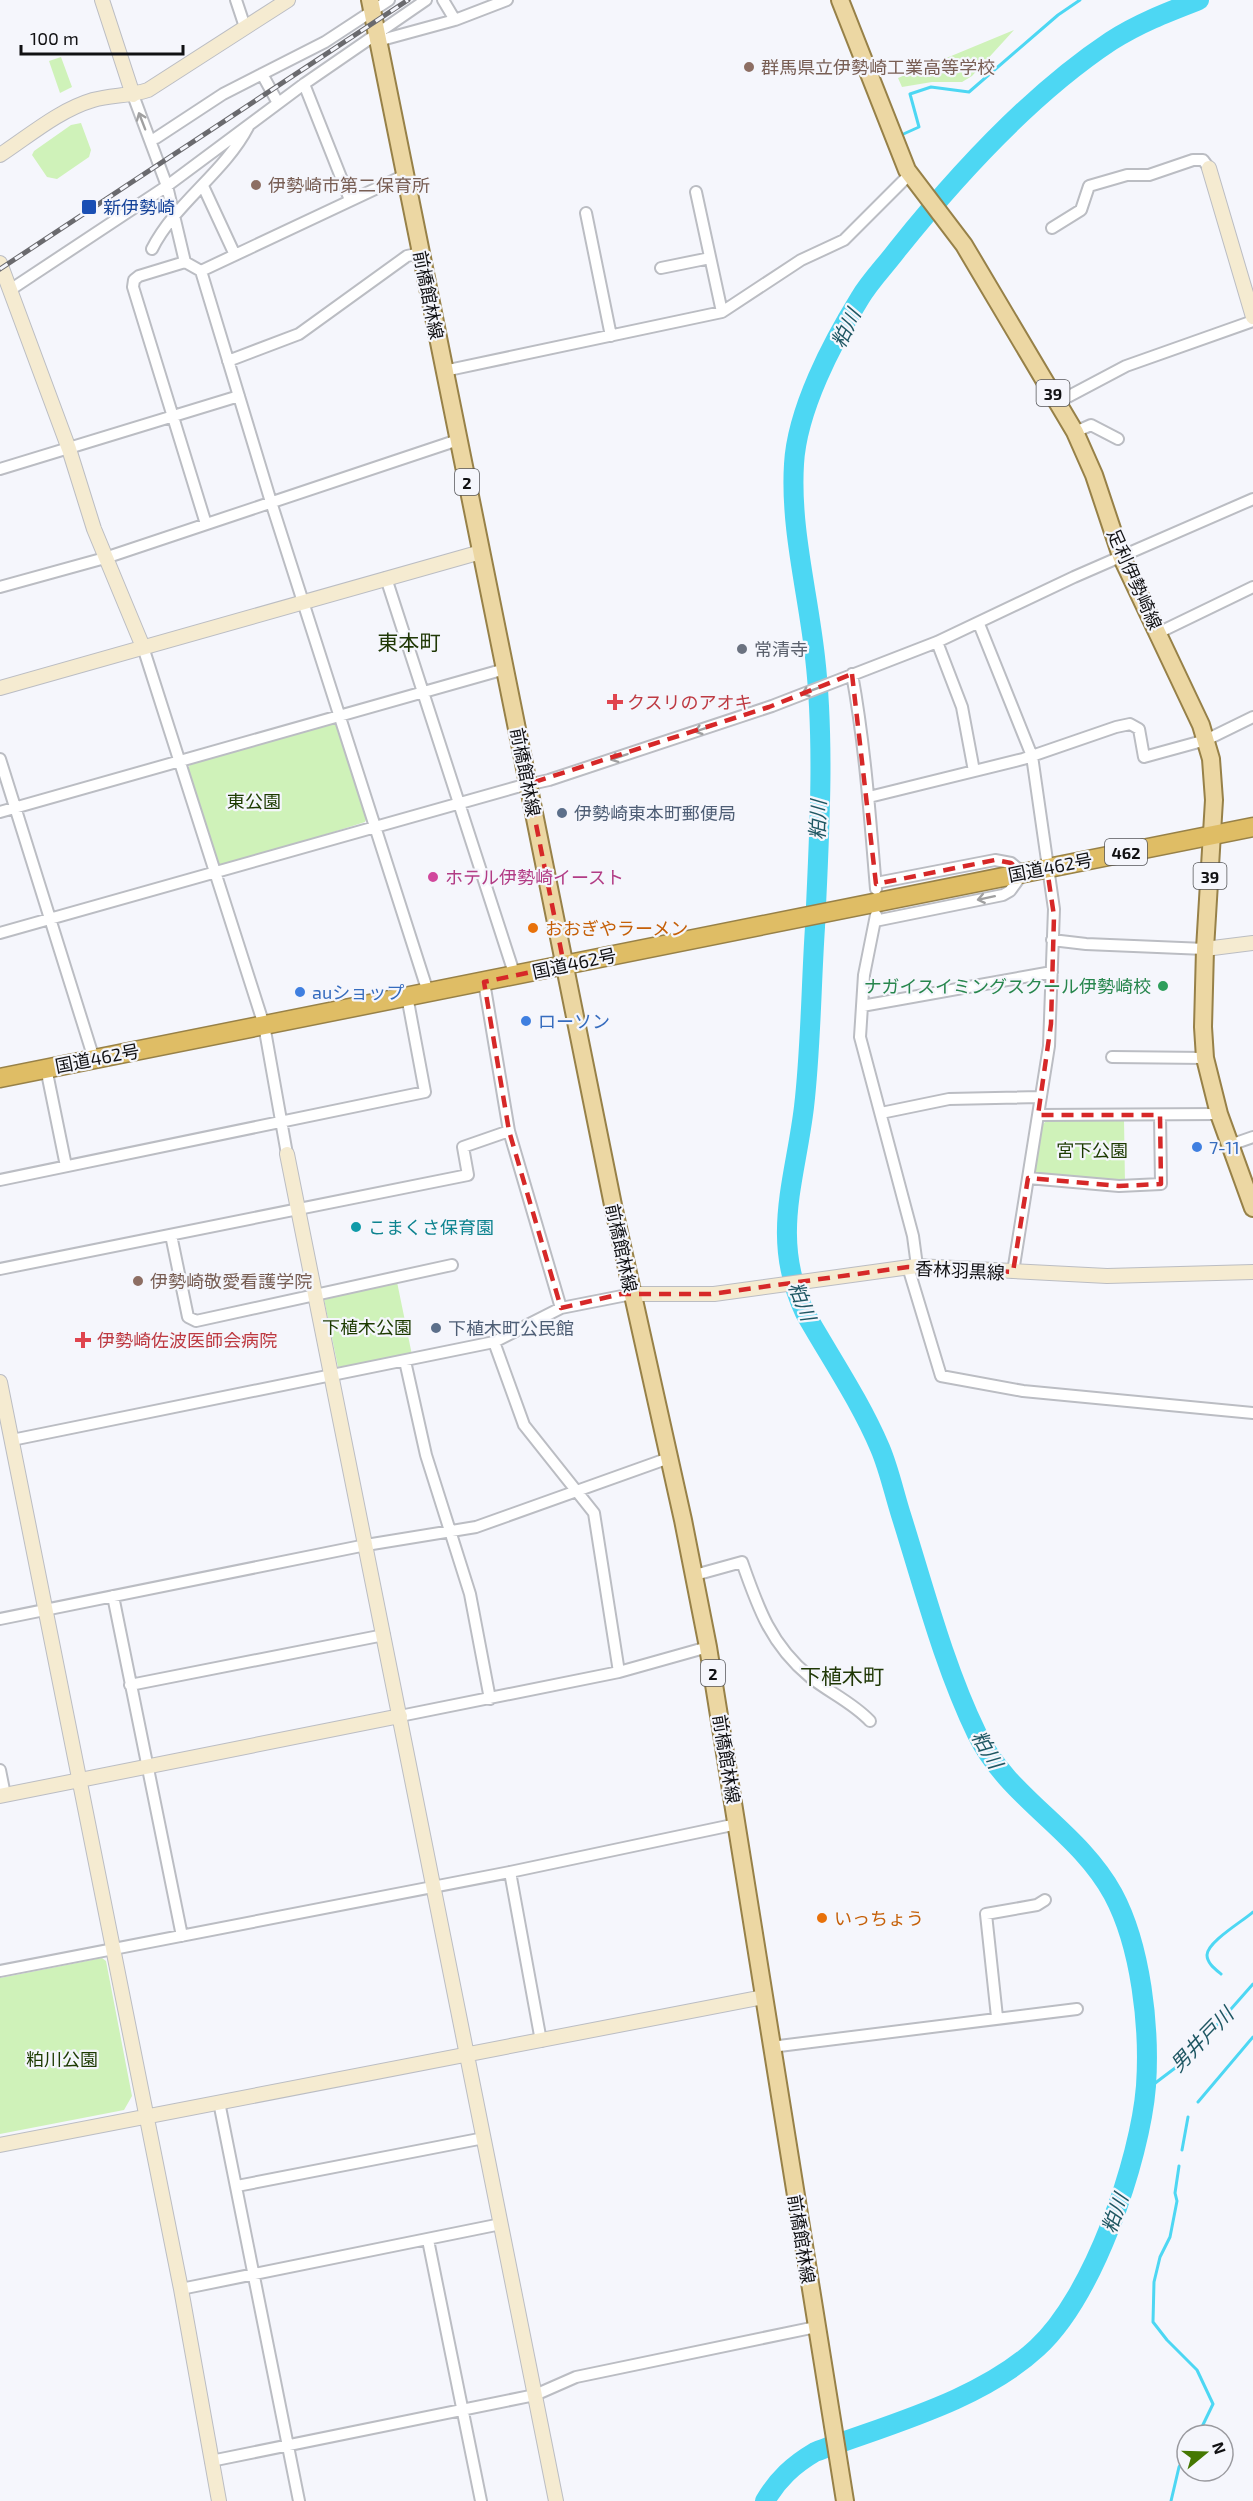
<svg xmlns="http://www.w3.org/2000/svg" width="1253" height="2501" viewBox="0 0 1253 2501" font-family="'Exo 2','Noto Sans JP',sans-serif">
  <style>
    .green { fill: #cff2b9 }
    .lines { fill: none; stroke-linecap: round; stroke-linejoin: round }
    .stream { stroke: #4dd7f3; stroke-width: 3 }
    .river { stroke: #4dd7f3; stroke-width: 20 }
    .street-casing { stroke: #bbbdc3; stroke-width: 14 }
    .secondary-casing { stroke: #bbbdc3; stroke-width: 16 }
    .primary-casing { stroke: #978148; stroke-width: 20 }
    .highway-casing { stroke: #978148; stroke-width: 21 }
    .street { stroke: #fff; stroke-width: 10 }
    .secondary { stroke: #f5ebd1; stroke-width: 14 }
    .primary { stroke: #ecd7a3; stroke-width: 16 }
    .highway { stroke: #dfbd65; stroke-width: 18 }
    .rail-casing { stroke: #6a6a6e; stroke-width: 5 }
    .rail { stroke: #f5f6fc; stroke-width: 3; stroke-dasharray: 9; stroke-linecap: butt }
    .oneway { stroke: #a0a0a1 }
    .marked { fill: none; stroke: #d62828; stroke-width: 4.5; stroke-dasharray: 12 8; stroke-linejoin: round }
    .education-dot { fill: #8d6e63; stroke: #f5f6fc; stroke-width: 2 }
    .transit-dot { fill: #1a4fb4; stroke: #f5f6fc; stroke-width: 2 }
    .worship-dot { fill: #6b7280; stroke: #f5f6fc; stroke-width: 2 }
    .health-dot { fill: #e0444e; stroke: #f5f6fc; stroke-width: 2 }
    .service-dot { fill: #5c6f8a; stroke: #f5f6fc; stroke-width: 2 }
    .hotel-dot { fill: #d1479c; stroke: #f5f6fc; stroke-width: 2 }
    .food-dot { fill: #e8710a; stroke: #f5f6fc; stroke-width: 2 }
    .leisure-dot { fill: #2e9e5b; stroke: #f5f6fc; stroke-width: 2 }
    .shop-dot { fill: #3f7fe0; stroke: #f5f6fc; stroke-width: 2 }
    .culture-dot { fill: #0f9aa8; stroke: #f5f6fc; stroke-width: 2 }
    .labels { text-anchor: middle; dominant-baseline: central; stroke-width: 4.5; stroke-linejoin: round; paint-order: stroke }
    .shield { fill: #f5f6fc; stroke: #555659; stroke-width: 1.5 }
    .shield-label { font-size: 16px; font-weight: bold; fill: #111113 }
    .education-label { font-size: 18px; fill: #785e54; stroke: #f5f6fc; text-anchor: start }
    .transit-label { font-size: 18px; fill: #164399; stroke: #f5f6fc; text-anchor: start }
    .street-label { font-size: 18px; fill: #111113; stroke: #f5f6fc }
    .worship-label { font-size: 18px; fill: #5b616d; stroke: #f5f6fc; text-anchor: start }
    .health-label { font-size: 18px; fill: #be3a42; stroke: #f5f6fc; text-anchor: start }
    .park-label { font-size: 18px; fill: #1c3a00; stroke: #f5f6fc }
    .service-label { font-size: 18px; fill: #4e5e75; stroke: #f5f6fc; text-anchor: start }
    .hotel-label { font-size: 18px; fill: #b23c85; stroke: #f5f6fc; text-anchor: start }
    .food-label { font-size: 18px; fill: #c56008; stroke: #f5f6fc; text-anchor: start }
    .leisure-label { font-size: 18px; fill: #27864d; stroke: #f5f6fc; text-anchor: end }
    .shop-label { font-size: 18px; fill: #366cbe; stroke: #f5f6fc; text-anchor: start }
    .culture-label { font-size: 18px; fill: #0d838f; stroke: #f5f6fc; text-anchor: start }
    .water-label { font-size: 20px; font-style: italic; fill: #1f5763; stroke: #f5f6fc }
    .quarter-label { font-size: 21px; fill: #203806; stroke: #f5f6fc }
  </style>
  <rect width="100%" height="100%" fill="#f5f6fc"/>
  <!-- green -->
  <path class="green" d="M1014,30L972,76L962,82H932L902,87L898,78Z
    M61,57L72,87L60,93L49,61Z
    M81,123L91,150L89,157L57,179L47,177L32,155L34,151L71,125Z
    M332,723L337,726L367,817L365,822L225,866L218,863L188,770L190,764Z
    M1124,1119L1125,1184L1038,1175L1034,1170L1042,1125L1047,1120Z
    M397,1282L412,1355L338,1367L324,1299Z
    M102,1958L106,1961L132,2096L124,2110L0,2134V1978Z"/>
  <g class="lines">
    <!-- stream -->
    <path class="stream" d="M899,136L919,127L910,94L931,87L969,92L1058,15L1080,0
      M1221,1974C1215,1969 1207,1963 1207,1955C1207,1942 1243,1921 1253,1912
      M1146,2090L1187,2059L1253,1984
      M1198,2102L1253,2037
      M1182,2150L1188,2117
      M1179,2166L1175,2193L1177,2201L1170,2237L1160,2257L1154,2282L1153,2322L1167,2340L1197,2370L1213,2404L1198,2435
      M1171,2501L1179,2467L1187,2453"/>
    <!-- river -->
    <path class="river" d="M765,2501C778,2479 793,2465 815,2452C886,2425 980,2401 1037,2348C1093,2297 1140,2161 1146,2086C1150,2027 1141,1946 1113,1894C1078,1830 1009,1799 977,1734C944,1666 924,1588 901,1515C894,1493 889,1469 880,1448C860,1401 830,1357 805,1313C770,1238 795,1182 804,1107C811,1047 811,987 815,927C819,840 825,744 815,657C808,593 790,528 794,464C797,410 832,343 860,298C870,281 885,266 897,250C957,175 1031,94 1111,41C1139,23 1168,12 1199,0"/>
    <!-- street casing -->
    <g class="street-casing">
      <path id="street" d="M236,0L245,27
        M426,0L304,84L167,186L185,262L201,271L271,502L428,992
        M443,0L455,20
        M378,41L455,20L507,0
        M262,74L278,103
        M304,84L350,200
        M156,138L223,94L325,42L389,0
        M203,186L235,255
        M696,192L722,312
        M586,213L611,336
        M1052,228L1081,210L1089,186L1127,175H1149L1193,160H1203L1209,168
        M152,249C175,203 224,173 248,127
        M185,262L139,276L134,280L133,287L206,524
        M661,268L710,258
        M201,271L405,175
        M10,290L167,186L133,95
        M228,361L299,334L407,256L421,253
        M444,371L722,312L801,260L844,240L910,174
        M1058,402L1126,366L1253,321
        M1075,432L1091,425L1118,439
        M0,469L239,396
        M386,578L515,976
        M0,587L105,558L458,440
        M979,624L1032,756L1054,909L1049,1046L1013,1272
        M1158,633L1253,587
        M937,642L962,707L974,771
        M143,647L264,1025L287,1154
        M852,674C865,745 870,817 876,889
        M0,759L94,1059
        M869,797L1023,759L1116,727L1130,724L1139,729L1144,757L1206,740L1253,717
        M0,812L505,669
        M876,915L864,975L860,1037L913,1236L917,1266
        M875,921L1003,895L1010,891L1023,873L1011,863L995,860L876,883
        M0,933L517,787L549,780L772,706L937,642L1074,577L1253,499
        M1052,940L1086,944L1205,949
        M484,982L509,1131L561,1308
        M862,1006L1052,972
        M1112,1057L1205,1058
        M46,1068L66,1166
        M881,1113L949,1099L1041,1097
        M1038,1115L1219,1114
        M1230,1145L1253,1137
        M1028,1178L1119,1186L1161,1184L1160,1115
        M0,1180L425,1092L407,996
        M171,1235L188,1317L196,1321L452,1265
        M908,1267L941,1376L1023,1391L1253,1413
        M0,1269L468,1175L463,1147L509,1131
        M494,1342L524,1425L594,1513L619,1672
        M405,1361L426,1455L470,1594L490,1699
        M12,1440L494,1342L561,1308L632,1294
        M695,1575L742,1562C758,1608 771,1645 810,1677C830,1693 852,1702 870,1721
        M113,1596L182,1936
        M0,1619L366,1545L476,1527L669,1458
        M130,1685L384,1635
        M400,1716L619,1672L708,1647
        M0,1770L5,1795
        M510,1872L541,2041
        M0,1971L510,1872L737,1824
        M997,2017L986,1914L1037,1905L1045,1900
        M771,2047L1077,2009
        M219,2102L299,2501
        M237,2186L484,2138
        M428,2240L481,2501
        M181,2289L501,2224
        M211,2461L535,2395L576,2377L816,2327"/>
    </g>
    <!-- secondary casing -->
    <g class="secondary-casing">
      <path id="secondary" d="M102,0L133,95
        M0,155C29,136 59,110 93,100C111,95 130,96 148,90L288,0
        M1209,168L1253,317
        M0,263L69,449L94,529L143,647
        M0,688L481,552
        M1205,949L1253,943
        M287,1154L556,2501
        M632,1294H714L917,1266L1107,1276L1253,1272
        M0,1382L181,2289L219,2501
        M0,1796L400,1716
        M0,2145L763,1997"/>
    </g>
    <!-- primary casing -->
    <g class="primary-casing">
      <path id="primary" d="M370,0L614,1210L683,1520L708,1647L845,2501
        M840,0L907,170L964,245L1075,432L1094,475L1121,556L1201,725L1211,759L1214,800L1205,949L1203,1027L1205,1058L1219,1114L1253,1208"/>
    </g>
    <!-- highway casing -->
    <g class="highway-casing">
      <path id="highway" d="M0,1078L1253,827"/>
    </g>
    <!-- street -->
    <use href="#street" class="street"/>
    <!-- secondary -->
    <use href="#secondary" class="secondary"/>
    <!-- primary -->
    <use href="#primary" class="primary"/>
    <!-- highway -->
    <use href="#highway" class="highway"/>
    <!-- rail casing -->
    <g class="rail-casing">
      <path id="rail" d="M0,269L408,0"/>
    </g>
    <!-- rail -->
    <use href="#rail" class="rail"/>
  </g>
  <!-- one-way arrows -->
  <defs><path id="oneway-shaft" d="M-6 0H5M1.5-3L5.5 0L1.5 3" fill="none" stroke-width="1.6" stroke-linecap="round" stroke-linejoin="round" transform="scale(1.5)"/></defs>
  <g class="oneway">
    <use href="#oneway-shaft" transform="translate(142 121) rotate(-111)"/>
    <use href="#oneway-shaft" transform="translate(810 691) rotate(159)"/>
    <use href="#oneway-shaft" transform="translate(703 729) rotate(161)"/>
    <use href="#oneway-shaft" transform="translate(619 757) rotate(162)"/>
    <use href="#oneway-shaft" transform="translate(986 898) rotate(168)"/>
  </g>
  <!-- marked area -->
  <path class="marked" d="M852,674L876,884L995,860L1011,863L1023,873L1047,869L1054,916L1051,1024L1038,1115H1160L1161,1184L1119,1186L1028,1178L1013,1272L908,1267L711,1294H621L561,1308L509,1131L484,982L564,965L528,784L769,707Z"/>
  <!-- markers -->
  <g class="education-dot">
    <circle cx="749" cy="67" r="6"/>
    <circle cx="256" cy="185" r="6"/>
    <circle cx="138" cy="1281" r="6"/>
  </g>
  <rect class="transit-dot" x="81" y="199" width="16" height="16" rx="3"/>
  <circle class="worship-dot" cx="742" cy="649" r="6"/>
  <g class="health-dot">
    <path d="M612 693h6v6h6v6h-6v6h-6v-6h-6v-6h6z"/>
    <path d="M80 1331h6v6h6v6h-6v6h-6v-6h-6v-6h6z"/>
  </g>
  <g class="service-dot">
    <circle cx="562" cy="813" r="6"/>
    <circle cx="436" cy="1328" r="6"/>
  </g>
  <circle class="hotel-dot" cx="433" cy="877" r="6"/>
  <g class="food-dot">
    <circle cx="533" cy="928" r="6"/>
    <circle cx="822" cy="1918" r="6"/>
  </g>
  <circle class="leisure-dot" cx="1163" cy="986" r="6"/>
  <g class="shop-dot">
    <circle cx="300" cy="992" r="6"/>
    <circle cx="526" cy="1021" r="6"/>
    <circle cx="1197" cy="1147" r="6"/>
  </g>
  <circle class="culture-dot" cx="356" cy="1227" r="6"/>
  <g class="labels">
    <!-- shield labels -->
    <g class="shield">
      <rect x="1036.5" y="380" width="33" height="26" rx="4.5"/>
      <rect x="455" y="469" width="24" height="26" rx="4.5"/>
      <rect x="1105" y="839" width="42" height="26" rx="4.5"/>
      <rect x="1193.5" y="863" width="33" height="26" rx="4.5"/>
      <rect x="701" y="1660" width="24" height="26" rx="4.5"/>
    </g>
    <g class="shield-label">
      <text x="1053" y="393">39</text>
      <text x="467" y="482">2</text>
      <text x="1126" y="852">462</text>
      <text x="1210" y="876">39</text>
      <text x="713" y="1673">2</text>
    </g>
    <!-- education labels -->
    <g class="education-label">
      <text x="761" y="67">群馬県立伊勢崎工業高等学校</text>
      <text x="268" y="185">伊勢崎市第二保育所</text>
      <text x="150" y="1281">伊勢崎敬愛看護学院</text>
    </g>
    <!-- transit labels -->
    <g class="transit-label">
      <text x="103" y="207">新伊勢崎</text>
    </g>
    <!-- street labels -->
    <g class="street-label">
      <text transform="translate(429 295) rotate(79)">前橋館林線</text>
      <text transform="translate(1135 579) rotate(66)">足利伊勢崎線</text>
      <text transform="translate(526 772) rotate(79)">前橋館林線</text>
      <text transform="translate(1050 867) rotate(-11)">国道462号</text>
      <text transform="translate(574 963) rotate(-12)">国道462号</text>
      <text transform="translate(97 1058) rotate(-11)">国道462号</text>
      <text transform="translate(622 1248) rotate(78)">前橋館林線</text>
      <text transform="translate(960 1270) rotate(3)">香林羽黒線</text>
      <text transform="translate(727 1759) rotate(81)">前橋館林線</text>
      <text transform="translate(802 2239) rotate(81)">前橋館林線</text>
    </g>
    <!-- worship labels -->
    <g class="worship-label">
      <text x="754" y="649">常清寺</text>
    </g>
    <!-- health labels -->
    <g class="health-label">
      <text x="627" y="702">クスリのアオキ</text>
      <text x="97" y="1340">伊勢崎佐波医師会病院</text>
    </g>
    <!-- park labels -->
    <g class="park-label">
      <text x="254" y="801">東公園</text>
      <text x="1092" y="1150">宮下公園</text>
      <text x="367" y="1327">下植木公園</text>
      <text x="62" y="2059">粕川公園</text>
    </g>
    <!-- service labels -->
    <g class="service-label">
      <text x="574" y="813">伊勢崎東本町郵便局</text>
      <text x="448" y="1328">下植木町公民館</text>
    </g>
    <!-- hotel labels -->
    <g class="hotel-label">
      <text x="445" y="877">ホテル伊勢崎イースト</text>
    </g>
    <!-- food labels -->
    <g class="food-label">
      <text x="545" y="928">おおぎやラーメン</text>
      <text x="834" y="1918">いっちょう</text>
    </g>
    <!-- leisure labels -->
    <g class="leisure-label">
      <text x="1151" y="986">ナガイスイミングスクール伊勢崎校</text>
    </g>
    <!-- shop labels -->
    <g class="shop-label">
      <text x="312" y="992">auショップ</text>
      <text x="538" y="1021">ローソン</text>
      <text x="1209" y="1147">7-11</text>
    </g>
    <!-- culture labels -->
    <g class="culture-label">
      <text x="368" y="1227">こまくさ保育園</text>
    </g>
    <!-- water labels -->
    <g class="water-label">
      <text transform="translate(845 328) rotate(-64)">粕川</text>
      <text transform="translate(817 820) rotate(-88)">粕川</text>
      <text transform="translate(803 1301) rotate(69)">粕川</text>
      <text transform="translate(988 1749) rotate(60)">粕川</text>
      <text transform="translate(1201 2039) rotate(-46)">男井戸川</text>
      <text transform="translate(1114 2213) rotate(-70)">粕川</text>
    </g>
    <!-- quarter labels -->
    <g class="quarter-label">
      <text x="409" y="641">東本町</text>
      <text x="842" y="1675">下植木町</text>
    </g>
  </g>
  <!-- north arrow -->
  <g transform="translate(1205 2453) rotate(71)"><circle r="28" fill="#f5f6fc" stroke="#9a9a9f" stroke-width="1.5"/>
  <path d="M0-4.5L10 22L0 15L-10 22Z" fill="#457802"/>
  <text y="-9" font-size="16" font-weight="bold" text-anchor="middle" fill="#111113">N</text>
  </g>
  <!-- scale -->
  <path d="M21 45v9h162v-9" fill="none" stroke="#111113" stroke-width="3"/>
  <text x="30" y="45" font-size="18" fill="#111113" stroke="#f5f6fc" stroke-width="4.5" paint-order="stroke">100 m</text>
</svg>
